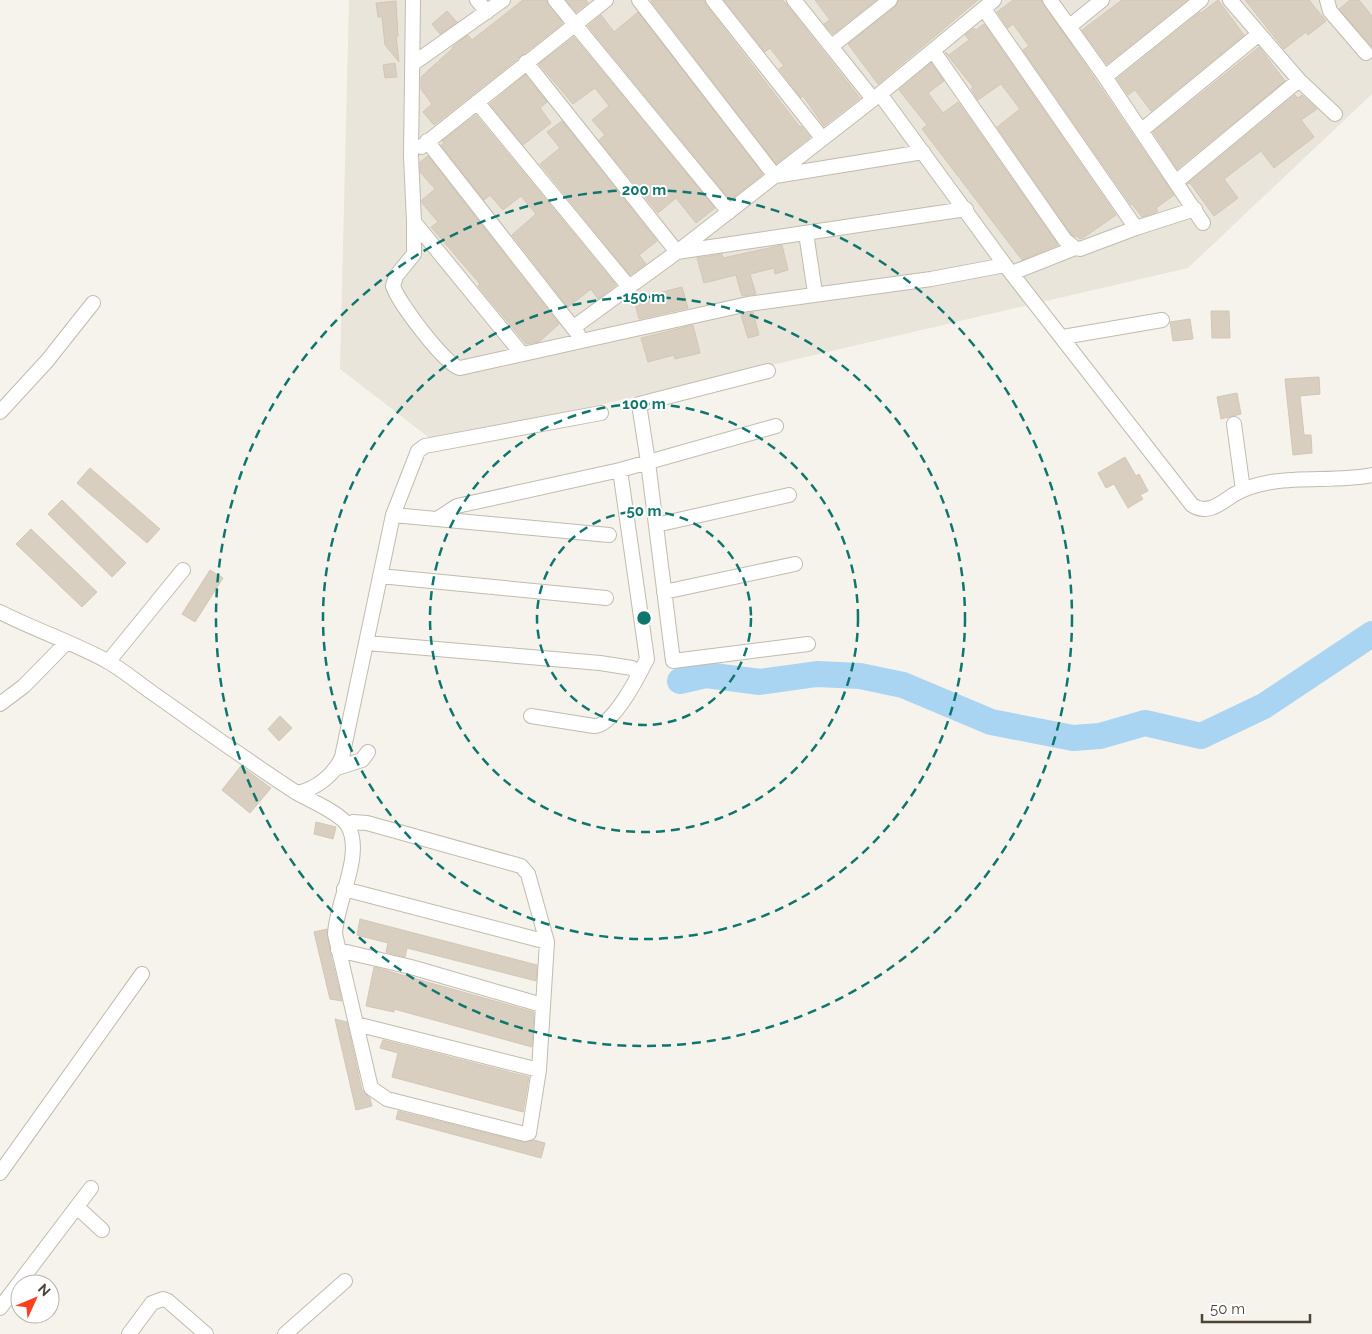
<svg xmlns="http://www.w3.org/2000/svg" width="1372" height="1334" viewBox="0 0 1372 1334" font-family="Raleway,sans-serif">
  <style>
    .residential { fill: #eae5da }
    .lines { fill: none; stroke-linecap: round; stroke-linejoin: round }
    .river { stroke: #a9d4f2; stroke-width: 26 }
    .building { fill: #d8cfc1; stroke: #d3c7b4 }
    .minor-casing { stroke: #c2bbae; stroke-width: 16 }
    .minor { stroke: #fff; stroke-width: 14 }
    .ring { fill: none; stroke: #0f766e; stroke-width: 2.5; stroke-dasharray: 9 6 }
    .centre { fill: #0f766e; stroke: #fff; stroke-width: 2.5 }
    .ring-label { font-size: 15px; text-anchor: middle; font-weight: bold; fill: #0f766e; stroke: #fff; stroke-width: 4; stroke-linejoin: round; paint-order: stroke }
  </style>
  <rect width="100%" height="100%" fill="#f6f3ec"/>
  <!-- residential -->
  <path class="residential" d="M349,0H1372V94L1188,268L436,443L340,369Z"/>
  <g class="lines">
    <!-- river -->
    <path class="river" d="M680,681L706,675L760,682L817,674L860,676L903,685L991,722L1073,738L1100,736L1145,723L1201,736L1264,706L1372,634"/>
  </g>
  <!-- building -->
  <path class="building" d="M523,0H546L563,23L434,125L423,112L432,104L421,89V77L453,48L452,47L468,35L472,40Z
    M566,0H586L588,3L576,12Z
    M653,0H704L706,5L800,127L801,126L810,137L776,164L651,1Z
    M724,0H783L860,98L824,126L803,96L801,98L779,69L784,66L770,48L765,52Z
    M815,0H876L833,34L824,24L830,20Z
    M899,0H978L878,84L848,44L895,7Z
    M1013,0H1041L1174,195L1156,208L1158,211L1155,213L1142,217L1132,204L1131,205L1023,50L1029,46L1013,24L1008,28L997,12Z
    M1122,0H1187L1107,64L1082,30Z
    M1218,0L1244,35L1151,111L1135,90L1128,95L1117,79L1200,12L1201,13Z
    M1245,0H1309L1326,21L1308,35L1306,32L1284,49Z
    M1350,0H1359L1372,16V47L1339,9Z
    M396,1L398,36H396L399,62L385,45L382,17H378L376,3Z
    M447,11L457,22L440,34L432,24Z
    M638,12L763,174L730,200L588,26L601,15L614,32Z
    M984,24L1116,215L1083,238L1080,239L1077,236L1075,237L1071,234L997,127L1020,109L1001,84L978,100L971,89L973,87L945,52L949,55L969,40L965,35L974,28L976,30Z
    M574,37L715,208L696,223L676,198L658,213L599,140L605,135L592,120L609,106L595,88L573,104L539,64Z
    M1259,47L1285,81L1177,169L1153,132Z
    M395,63L397,77L385,78L383,65Z
    M931,63L944,81L928,93L943,113L958,102L1058,245L1022,260L922,129L927,125L899,90Z
    M525,75L547,102L540,108L551,123L523,145L490,104Z
    M1295,95L1298,98L1302,95L1317,109L1301,120L1314,137L1274,168L1261,151L1224,179L1238,198L1214,216L1190,183L1187,184Z
    M476,115L616,285L598,299L591,289L568,307L512,235L536,214L521,196L503,210L490,195L484,200L441,145L444,143L442,141Z
    M562,121L657,241L639,255L646,264L630,275L540,164L560,148L547,132Z
    M428,156L559,324L539,342L526,344L478,286L480,284L431,227L438,222L422,203V200L435,189L420,172V162Z
    M782,245L788,270L775,274L774,268L750,274L756,294L742,296L736,275L704,283L697,258L722,254L723,258Z
    M682,287L688,308L639,319L633,295L646,292L647,296Z
    M1211,311H1229L1230,338H1212Z
    M753,312L759,335L748,338L741,315Z
    M1190,319L1193,339L1173,341L1170,322Z
    M693,325L700,353L675,359L674,355L648,362L641,338Z
    M1319,377L1320,394L1300,396L1304,435H1311L1312,453L1293,455L1285,379Z
    M1237,393L1241,414L1221,419L1217,397Z
    M1125,457L1136,476L1139,474L1148,491L1140,495L1143,499L1128,508L1114,484L1106,488L1098,473Z
    M90,468L160,529L147,543L77,483Z
    M62,500L126,563L112,577L48,514Z
    M31,529L97,592L82,607L16,544Z
    M210,570L223,578L195,622L182,614Z
    M280,716L292,728L279,741L268,729Z
    M241,766L271,788L250,813L222,790Z
    M316,822L336,827L333,839L314,834Z
    M360,919L537,965L536,981L407,948L405,957L386,952L388,943L357,935Z
    M327,929L330,952L342,1001L330,999L314,932Z
    M374,967L534,1012L532,1047L394,1009V1012L366,1006Z
    M335,1019L347,1022L362,1090L370,1098L372,1106L356,1110Z
    M383,1040L529,1077L523,1112L392,1077L398,1053L380,1048Z
    M398,1111L523,1142L534,1140L545,1143L541,1158L396,1119Z"/>
  <g class="lines">
    <!-- minor casing -->
    <g class="minor-casing">
      <path id="minor" d="M413,0L411,156L414,222L522,354
        M477,0L487,12
        M555,0L729,212
        M639,0L775,176L923,152
        M713,0L822,138
        M794,0L873,99
        M1050,0L1105,77L1203,223
        M1230,0L1299,80L1335,114
        M1327,0L1330,11L1366,53
        M1070,26L1102,0
        M832,46L890,0
        M934,52L1065,240L1075,248L1080,249L1136,228L984,9
        M526,62L677,252L966,209
        M414,63L503,0
        M1105,77L1201,0
        M880,94L994,0
        M477,102L629,287
        M1142,130L1259,34
        M427,141L578,334
        M421,147L606,0
        M1177,181L1299,80
        M414,222V254L396,276L393,286C398,302 446,366 460,368L748,304L931,279L1005,265
        M1136,228L1195,209
        M806,233L815,293
        M1012,273L1075,248
        M574,327L677,252L880,94L1005,265L1192,505C1207,515 1220,504 1233,495C1274,471 1327,484 1372,475
        M1063,337L1162,320
        M768,371L639,404L648,462L673,661L808,644
        M0,412L47,361L93,303
        M1234,424L1243,490
        M393,515L609,535
        M437,519L457,506L620,470L776,426
        M656,525L789,495
        M380,576L606,598
        M664,592L795,564
        M0,612C35,630 72,642 107,661C123,670 138,683 154,694C201,727 249,762 297,793C311,801 341,813 348,826C364,855 336,902 335,934L371,1088L387,1099L525,1134L529,1133L539,1070L547,942L344,889
        M367,643L600,663L632,668L637,673V678
        M108,662L183,570
        M0,704L24,686L67,642
        M531,716L594,726C613,727 639,675 647,659L620,470
        M337,768L362,760L368,752
        M298,793C317,788 334,775 342,757L393,515L418,451L425,446L601,413
        M348,825L353,822L367,823L521,866L528,874L547,942
        M338,950L411,967L542,1005
        M356,1024L539,1070
        M0,1173L142,974
        M77,1207L102,1230
        M0,1308L91,1188
        M129,1334L152,1303L163,1299L168,1301L206,1334
        M285,1334L345,1281"/>
    </g>
    <!-- minor -->
    <use href="#minor" class="minor"/>
  </g>
  <!-- distance rings -->
  <g class="ring">
    <circle cx="644" cy="618" r="107"/>
    <circle cx="644" cy="618" r="214"/>
    <circle cx="644" cy="618" r="321"/>
    <circle cx="644" cy="618" r="428"/>
  </g>
  <circle cx="644" cy="618" r="8" class="centre"/>
  <g class="ring-label">
    <text x="644" y="195">200 m</text>
    <text x="644" y="302">150 m</text>
    <text x="644" y="409">100 m</text>
    <text x="644" y="516">50 m</text>
  </g>
  <!-- north arrow -->
  <g transform="translate(35 1299) rotate(46)"><circle r="24" fill="#ffffff" stroke="#b7b4b0"/>
  <path d="M0-4L9 19L0 12L-9 19Z" fill="#fc3f1d"/>
  <text y="-8" font-size="14" font-weight="bold" text-anchor="middle" fill="#4b4439">N</text>
  </g>
  <!-- scale -->
  <path d="M1202 1314v8h108v-8" fill="none" stroke="#4b4439" stroke-width="2.5"/>
  <text x="1210" y="1314" font-size="15" fill="#4b4439" stroke="#ffffff" stroke-width="4" paint-order="stroke">50 m</text>
</svg>
